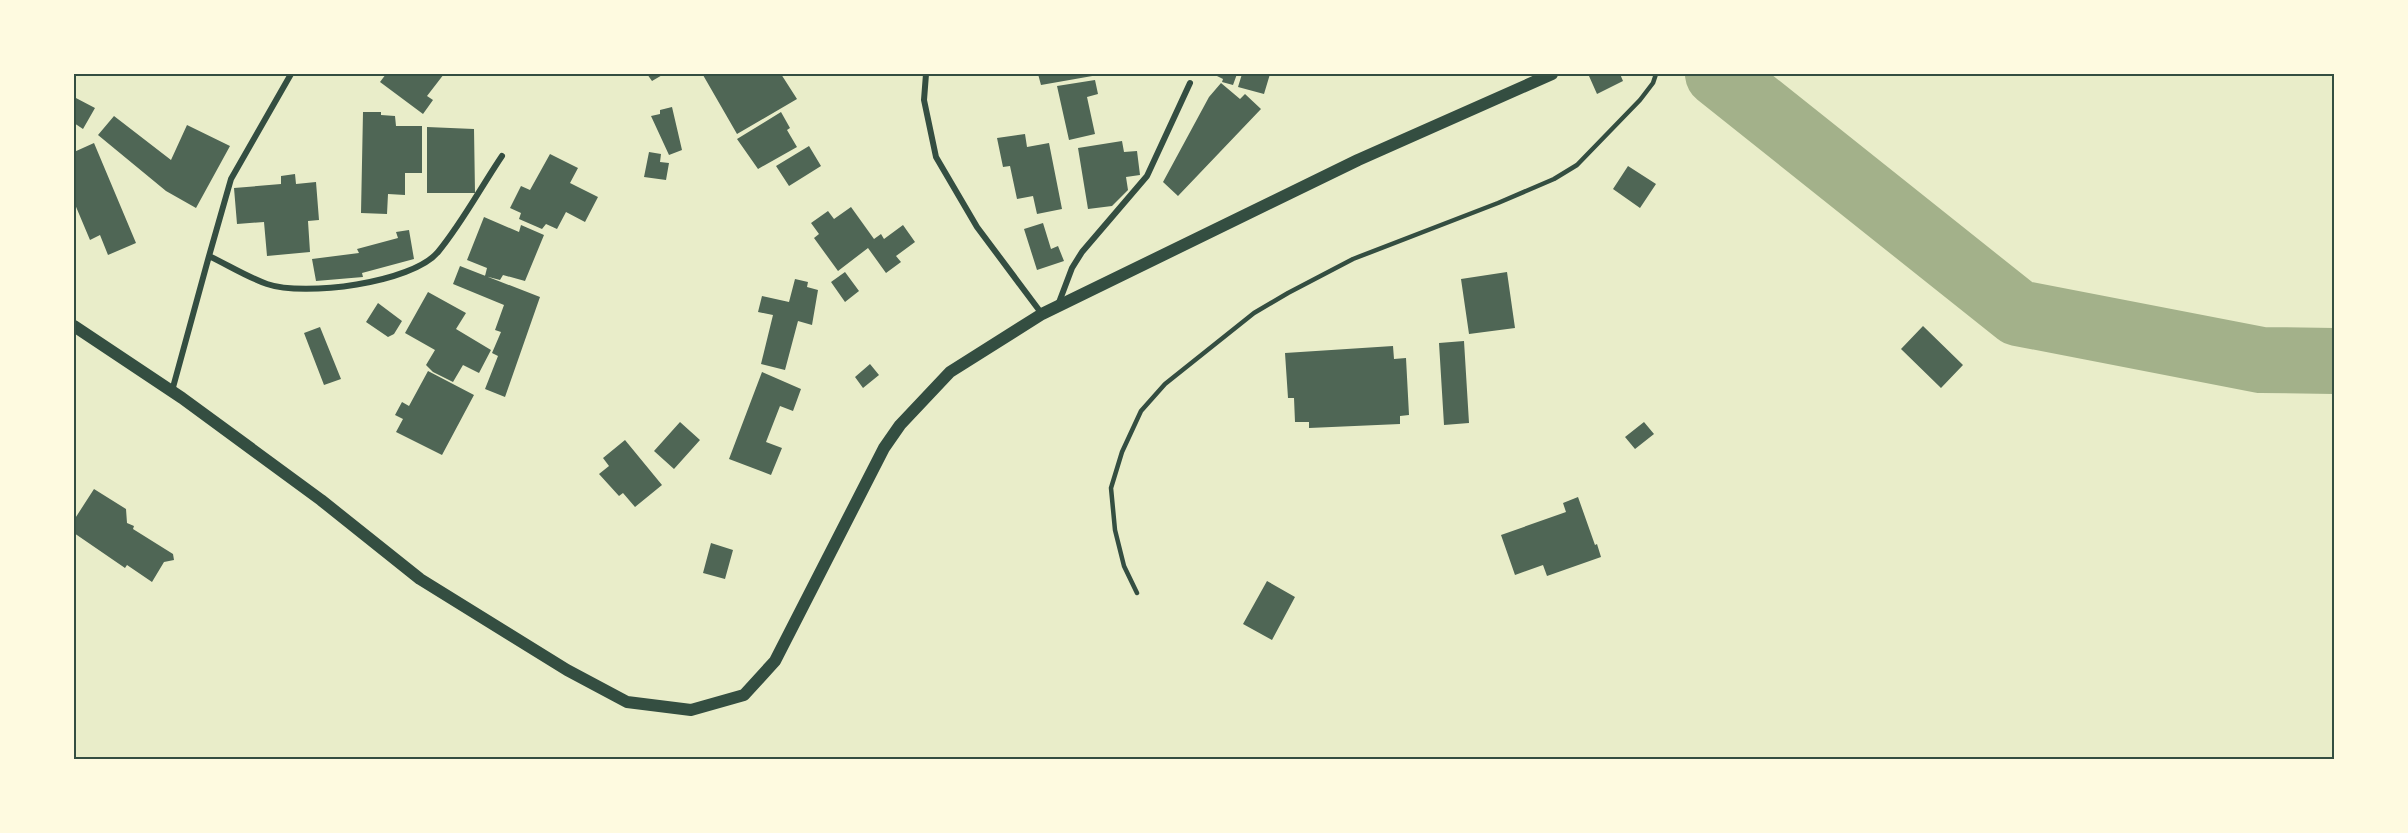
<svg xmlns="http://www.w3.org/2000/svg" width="2408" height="833" viewBox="0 0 2408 833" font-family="Lora,serif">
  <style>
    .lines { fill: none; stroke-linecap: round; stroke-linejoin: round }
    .river { stroke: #a3b18a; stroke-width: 66 }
    .building { fill: #4f6655 }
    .service { stroke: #344e41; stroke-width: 4.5 }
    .minor { stroke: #344e41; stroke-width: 6 }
    .secondary { stroke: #344e41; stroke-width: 12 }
    .neatline { fill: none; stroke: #344e41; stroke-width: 2 }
  </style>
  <rect width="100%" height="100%" fill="#e9edc9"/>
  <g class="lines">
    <!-- river -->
    <path class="river" d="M1718,74L2018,313L2261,360L2334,361"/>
  </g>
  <!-- building -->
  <path class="building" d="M386,74H444L427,96L433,100L423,114L380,82Z
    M647,74H664L652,81Z
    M706,74H781L797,99L737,134L703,75Z
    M1038,74H1098V75L1041,85Z
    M1213,74H1237L1233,85L1222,82L1223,79Z
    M1242,74H1270L1264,94L1238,87Z
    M1593,74H1620L1623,81L1597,94L1589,76Z
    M1095,80L1098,94L1087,97L1095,134L1069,140L1057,86Z
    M1221,83L1240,99L1245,94L1261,109L1178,196L1163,182L1209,97Z
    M74,97L95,108L83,129L74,123Z
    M672,107L682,150L669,155L651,116L660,114V110Z
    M363,112H381V115L395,116L396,126H422V173H405V195L388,194L387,214L361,213Z
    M781,112L790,128L787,130L797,147L758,169L737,139Z
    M114,116L171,160L187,125L230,146L196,208L166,191L98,135Z
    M427,127L474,129L475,193H427Z
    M1025,134L1027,147L1049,143L1062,209L1037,214L1033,196L1017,199L1010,166L1003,167L997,138Z
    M1122,141L1124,152L1137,151L1140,175L1126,177L1128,190L1112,206L1088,209L1078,148Z
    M94,143L136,243L108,255L100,235L90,240L74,202V152Z
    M809,146L821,166L789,186L776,166Z
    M649,152L661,154L660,162L669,163L666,180L644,177Z
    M550,154L578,168L570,183L598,197L585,222L566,212L557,229L546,224L542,229L519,219L521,213L510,208L521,186L530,190Z
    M1628,166L1656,184L1640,208L1613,189Z
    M295,174L296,184L316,182L319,220L308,221L310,252L267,256L264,222L237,224L234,188L281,184V176Z
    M851,207L874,239L881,234L884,239L903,225L915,242L896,256L901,262L886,273L868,248L838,271L814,238L819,234L811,223L828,211L834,219Z
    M484,217L519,232L521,225L544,235L525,281L503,275L500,280L485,276L487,268L467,260Z
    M1043,223L1051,249L1058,246L1064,261L1037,270L1024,229Z
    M409,230L414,259L362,273L363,277L316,281L312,259L359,253L357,249L398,238L396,232Z
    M460,266L540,297L505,397L485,389L498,356L492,353L501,332L495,330L504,305L453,284Z
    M845,272L859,291L845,302L831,282Z
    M1507,272L1515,328L1469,334L1461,279Z
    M795,279L808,282L807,287L818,290L812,325L798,321L785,370L761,364L773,315L758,312L762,296L789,302Z
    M428,292L466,313L456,329L491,350L479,373L463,365L453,382L433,372L426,365L435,350L405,333Z
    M378,303L402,321L394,334L388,337L366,322Z
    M1923,326L1963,365L1941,388L1901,349Z
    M320,327L341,379L324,385L304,333Z
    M1464,341L1469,423L1444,425L1439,343Z
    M1393,346L1394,359L1406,358L1409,415L1400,416V424L1309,428V422H1295L1294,398H1288L1285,353Z
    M870,364L879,375L863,388L855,377Z
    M428,371L474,395L442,455L396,432L403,419L395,415L402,402L409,406Z
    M762,372L801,389L793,411L780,406L766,442L782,448L771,475L729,459Z
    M680,422L700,440L674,469L654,451Z
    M1644,422L1654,434L1635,449L1625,437Z
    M625,440L662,485L635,507L623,493L619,496L599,474L609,466L603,458Z
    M94,489L126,509L127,523L134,526L133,529L173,554L174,560L164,562L152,582L127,565L125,568L74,533V520Z
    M1578,497L1595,545L1597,544L1601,557L1547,576L1543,565L1515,575L1501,535L1566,512L1563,503Z
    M711,543L733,550L725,579L703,573Z
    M1267,581L1295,597L1272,640L1243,624Z"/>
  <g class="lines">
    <!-- service -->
    <path class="service" d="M1137,593L1124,566L1115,530L1111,488L1122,452L1141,411L1165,384L1254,313L1288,293L1353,259L1498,203L1554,179L1577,165L1640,100L1653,83L1656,74"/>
    <!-- minor -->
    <path class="minor" d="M291,74L231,179L209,256C228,265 247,277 267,284C304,297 412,283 438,252C462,223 481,187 502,156
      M926,74L924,100L936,157L977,227L1042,314
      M1058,305L1072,268L1082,252L1147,176L1190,83
      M172,391L209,256"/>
    <!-- secondary -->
    <path class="secondary" d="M74,326L182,398L321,500L420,579L567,670L627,702L691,710L744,695L775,661L884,448L900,425L950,372L1042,314L1358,160L1552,74"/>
  </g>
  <!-- border -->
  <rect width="2408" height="833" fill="none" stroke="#fefae0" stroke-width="150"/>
  <rect x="75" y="75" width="2258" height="683" class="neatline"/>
</svg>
